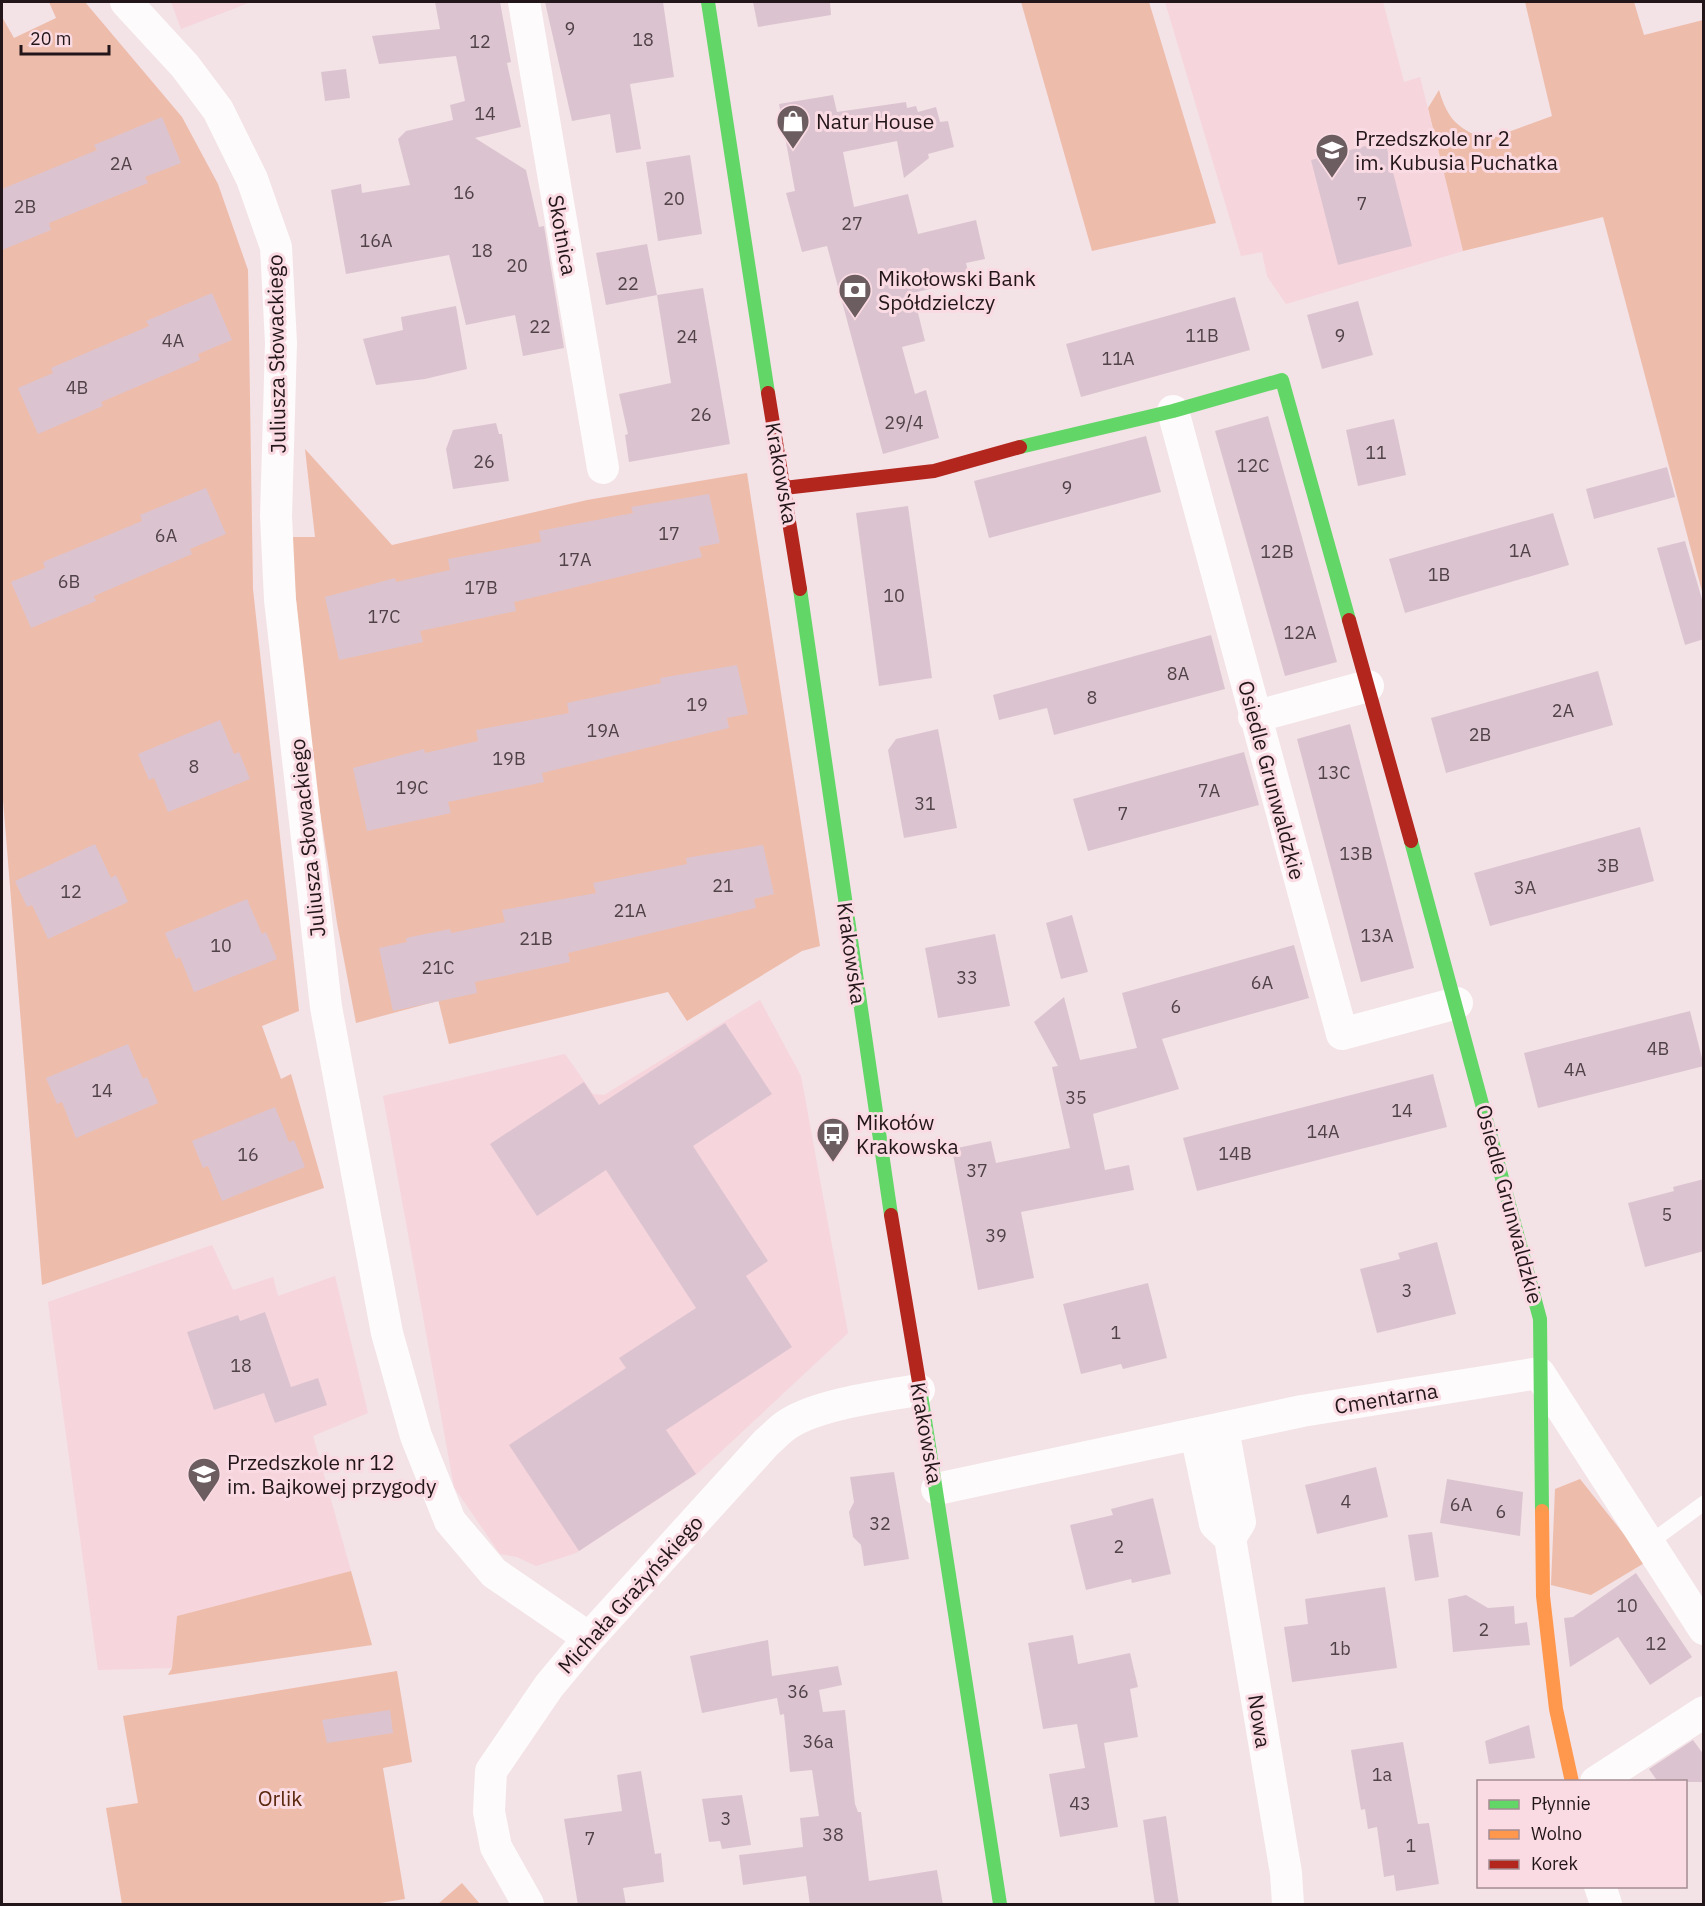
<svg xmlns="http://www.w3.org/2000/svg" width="1705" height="1906" viewBox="0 0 1705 1906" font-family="'IBM Plex Sans',sans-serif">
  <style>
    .built { fill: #f6d5dd }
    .green { fill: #eebcab }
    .building { fill: #dbc4d0 }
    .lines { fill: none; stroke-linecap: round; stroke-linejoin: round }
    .lane { stroke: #fdfbfb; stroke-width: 15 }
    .street { stroke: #fdfbfb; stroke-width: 32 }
    .fast { stroke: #63d668; stroke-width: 14 }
    .slow { stroke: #ff974d; stroke-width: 14 }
    .jam { stroke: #b3261e; stroke-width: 14 }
    .labels { text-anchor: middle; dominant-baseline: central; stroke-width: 6; stroke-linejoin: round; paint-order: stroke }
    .number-label { font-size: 18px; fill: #514248 }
    .poi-label { font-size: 21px; fill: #23161a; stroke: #fadbe3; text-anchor: start }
    .street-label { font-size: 21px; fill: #23161a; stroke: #fadbe3 }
    .park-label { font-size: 21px; fill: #5a270d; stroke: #fadbe3 }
  </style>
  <rect width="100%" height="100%" fill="#f3e2e6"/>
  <!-- built -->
  <path class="built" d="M171,2H251L181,29Z
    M1165,2H1383L1404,82L1420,77L1463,251L1286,304L1267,276L1262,252L1241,256Z
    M760,1000L801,1076L848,1333L698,1473L576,1553L536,1566L517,1557L500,1554L454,1487L383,1096L565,1054L593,1094L604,1095Z
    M212,1245L233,1290L273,1277L278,1296L335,1276L368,1413L313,1436L351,1571L177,1616L172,1668L98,1670L48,1302Z"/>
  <!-- green -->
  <path class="green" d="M49,2H85L182,117L218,184L248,270L253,589L299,1011L262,1026L281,1079L291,1074L324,1188L42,1285L2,787V17L14,38L56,18Z
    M1021,2H1149L1216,223L1092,251Z
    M1525,2H1634L1644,35L1703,20V595L1603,217L1463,251L1428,108L1439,90C1448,121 1459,129 1487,140L1552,116Z
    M305,449L392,545L587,500L747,473L820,946L802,951L687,1021L668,992L449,1044L436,991L434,1002L356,1023L337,923L310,746L290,537H315Z
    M1580,1479L1646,1562L1591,1595L1551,1585L1555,1489Z
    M351,1571L372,1645L168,1675L172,1668L177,1616Z
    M397,1671L412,1762L383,1768L405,1899L374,1904H122L106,1808L138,1803L123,1716Z
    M462,1883L480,1904H438Z"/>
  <!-- building -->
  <path class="building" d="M435,2H500L511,62L507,63L521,127L475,138L526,170L539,227L544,226L564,348L523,356L515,315L466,325L449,255L346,274L331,190L361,184L362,193L410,185L398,139L406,131L453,120L450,105L465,101L456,56L379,64L372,36L440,29Z
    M545,2H663L674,77L630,84L641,149L616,153L610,114L572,121Z
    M753,2H830L831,15L758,27Z
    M346,69L350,98L325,101L321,72Z
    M833,95L837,112L906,102L907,108L916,106L918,112L936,107L940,122L948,121L954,147L928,154L929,158L904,178L897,141L843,152L854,207L908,194L918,234L976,220L985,259L966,263L970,279L913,293L925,341L902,347L915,394L926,390L939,438L883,454L827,246L802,252L786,193L795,191L779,104Z
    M162,117L181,163L145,177L148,183L49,223L51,230L2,250V189L97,150L94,145Z
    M1385,141L1412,246L1338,265L1311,160Z
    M690,155L702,234L658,241L646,162Z
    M647,244L657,295L606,305L596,253Z
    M703,288L730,444L629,462L625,435L628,434L619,394L671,383L657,295Z
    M212,293L232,340L198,354L200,360L101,402L103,406L38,434L18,388L53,373L51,368L149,326L146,321Z
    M1235,297L1250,350L1081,397L1066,344Z
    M1358,301L1373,355L1322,369L1307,315Z
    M456,306L467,369L425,379L376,385L363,339L403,330L401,317Z
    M1268,416L1337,662L1285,676L1215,431Z
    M1394,419L1406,475L1358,486L1346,430Z
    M496,423L499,434H502L509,481L453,489L446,449L453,430Z
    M1146,436L1161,492L989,538L974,481Z
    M1667,467L1675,497L1594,519L1586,489Z
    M206,488L226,534L190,549L192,554L94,596L96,601L31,628L11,582L45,568L43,562L142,521L140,515Z
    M709,494L720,543L699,547L702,557L514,602L516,611L420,631L423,642L339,660L325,597L395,578L396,582L450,570L448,559L541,542L539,531L633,513L631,507Z
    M908,506L932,678L879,686L856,513Z
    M1553,513L1569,565L1405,613L1389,559Z
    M1685,541L1704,606V639L1685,645L1657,548Z
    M1211,635L1225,689L1054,735L1047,708L999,720L993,695Z
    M737,665L748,714L727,718L729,728L542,773L544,782L448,802L451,813L367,831L353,768L424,749L425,753L478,741L476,730L569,713L567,703L661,683L660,678Z
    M1598,671L1613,725L1446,773L1431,718Z
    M220,720L234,754L239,752L250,779L168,812L154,778L149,780L138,754Z
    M1350,724L1414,968L1361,982L1297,739Z
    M938,729L957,828L904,838L888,750L896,739Z
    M1244,752L1259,805L1088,851L1073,799Z
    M1640,827L1654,881L1490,926L1474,873Z
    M95,844L111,878L116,875L128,902L48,939L32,905L27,907L15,881Z
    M763,845L774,894L754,899L756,908L568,953L570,962L475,982L477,993L393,1011L379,948L407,942L406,938L450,929L451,933L505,922L502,910L596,893L593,883L687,864L686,858Z
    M247,899L262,934L266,932L277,959L194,992L180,957L176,959L165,933Z
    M1072,915L1088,972L1061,979L1046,923Z
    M995,934L1010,1006L938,1018L925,948Z
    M1294,945L1309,998L1162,1039L1179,1089L1093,1114L1105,1170L1129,1165L1134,1190L1021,1212L1034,1278L978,1290L952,1149L991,1141L996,1163L1070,1148L1052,1067L1058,1066L1034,1022L1064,997L1080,1060L1137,1048L1122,993Z
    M1690,1011L1704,1066L1538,1108L1524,1053Z
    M725,1023L772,1094L693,1146L768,1261L746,1276L792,1347L666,1430L696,1474L579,1551L509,1445L626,1368L619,1358L696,1308L606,1170L537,1216L490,1144L584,1082L599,1105Z
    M128,1044L143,1079L147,1077L158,1103L76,1138L62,1102L57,1104L46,1078Z
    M1433,1074L1447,1127L1197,1191L1183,1138Z
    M275,1107L289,1142L294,1140L305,1167L222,1201L208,1166L203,1168L192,1141Z
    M1704,1179V1251L1645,1267L1628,1203L1674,1191L1673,1187Z
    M1437,1242L1456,1314L1377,1333L1360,1269L1400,1259L1398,1253Z
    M1148,1283L1167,1358L1123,1369L1121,1364L1081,1374L1063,1304Z
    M265,1312L291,1387L318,1378L327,1405L275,1423L264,1393L214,1410L187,1332L238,1315L240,1321Z
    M1376,1467L1388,1517L1317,1534L1305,1485Z
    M894,1472L909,1559L864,1566L861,1545L853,1537L849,1512L854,1502L850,1477Z
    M1447,1479L1523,1492L1520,1536L1440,1523Z
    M1153,1498L1171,1574L1132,1583L1131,1579L1086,1590L1070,1525L1113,1515L1111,1509Z
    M1432,1532L1439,1577L1415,1581L1408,1535Z
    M1636,1573L1692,1657L1650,1685L1618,1637L1570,1667L1564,1618L1573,1617Z
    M1385,1587L1397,1668L1292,1682L1284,1627L1308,1624L1305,1599Z
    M1466,1595L1488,1608L1514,1606L1515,1624L1527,1622L1530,1645L1453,1652L1448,1599Z
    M1073,1635L1078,1664L1130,1653L1138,1687L1130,1689L1138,1737L1104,1743L1118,1827L1060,1837L1049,1774L1085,1768L1077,1724L1043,1729L1028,1643Z
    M768,1640L772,1676L838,1666L842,1685L819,1690L823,1712L845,1710L855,1804L858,1812H861L869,1881L937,1870L943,1905H810L806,1876L743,1885L739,1855L803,1847L800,1818L819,1816L812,1770L790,1772L784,1714L780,1715L777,1698L702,1713L690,1656Z
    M390,1710L393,1733L327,1743L322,1720Z
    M1529,1725L1535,1758L1489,1764L1485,1741Z
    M1693,1740L1704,1755V1782H1658L1649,1769Z
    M1403,1742L1418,1824L1429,1823L1439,1884L1396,1891L1394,1875L1384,1877L1377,1827L1368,1829L1365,1809L1361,1810L1351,1750Z
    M641,1771L655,1854L661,1853L664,1882L623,1888L626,1905H578L564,1819L622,1811L617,1775Z
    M742,1795L751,1845L722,1849L720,1841L709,1842L702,1799Z
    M1166,1816L1179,1905H1155L1143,1820Z"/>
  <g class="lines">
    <!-- lane -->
    <path class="lane" d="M1648,1544L1704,1503"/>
    <!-- street -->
    <path class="street" d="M126,2L185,66L218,110L252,179L276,247L281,343L276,516L280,600L326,1007L387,1333L416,1436L450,1521L494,1573L589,1638
      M524,2L603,468
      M1173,411L1342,1034L1457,1003
      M1254,717L1368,686
      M1223,1428L1240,1522L1230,1538
      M1196,1434L1215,1524L1230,1538L1286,1873L1288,1904
      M937,1489L1302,1411L1539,1373L1704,1629
      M1596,1782L1704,1712
      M1600,1886L1606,1904
      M528,1904L496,1847L489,1812L491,1771L549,1686L589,1638L766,1443C773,1437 780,1429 788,1424C819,1404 882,1396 919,1390"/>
    <!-- fast -->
    <path class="fast" d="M708,2L768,393
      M1020,447L1173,411L1282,380L1349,620
      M800,589L891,1215
      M1411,841L1540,1319L1542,1511
      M920,1388L1000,1904"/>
    <!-- slow -->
    <path class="slow" d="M1542,1511L1543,1596L1556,1709L1572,1782"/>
    <!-- jam -->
    <path class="jam" d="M768,393L800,589
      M784,488L934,471L1020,447
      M1349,620L1411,841
      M891,1215L920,1388"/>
  </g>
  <!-- icons -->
  <defs>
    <g id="shop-pin" transform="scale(1.725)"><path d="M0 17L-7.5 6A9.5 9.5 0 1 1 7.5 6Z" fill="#6c5d61" stroke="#fadbe3"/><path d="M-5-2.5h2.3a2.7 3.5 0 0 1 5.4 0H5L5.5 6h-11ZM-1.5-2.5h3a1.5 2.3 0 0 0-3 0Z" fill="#fff"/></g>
    <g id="school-pin" transform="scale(1.725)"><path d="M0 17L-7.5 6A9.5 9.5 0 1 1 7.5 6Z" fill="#6c5d61" stroke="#fadbe3"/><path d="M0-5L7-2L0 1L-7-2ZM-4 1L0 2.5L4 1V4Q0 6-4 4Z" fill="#fff"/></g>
    <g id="bank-pin" transform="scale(1.725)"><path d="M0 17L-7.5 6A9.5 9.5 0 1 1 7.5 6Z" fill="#6c5d61" stroke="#fadbe3"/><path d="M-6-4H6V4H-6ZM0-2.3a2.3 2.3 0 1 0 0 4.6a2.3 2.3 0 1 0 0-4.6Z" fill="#fff"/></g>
    <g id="bus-pin" transform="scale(1.725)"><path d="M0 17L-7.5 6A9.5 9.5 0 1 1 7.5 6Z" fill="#6c5d61" stroke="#fadbe3"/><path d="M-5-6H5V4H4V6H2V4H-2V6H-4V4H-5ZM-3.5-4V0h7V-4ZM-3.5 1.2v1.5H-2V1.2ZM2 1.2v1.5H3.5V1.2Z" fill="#fff"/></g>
  </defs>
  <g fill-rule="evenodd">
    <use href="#shop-pin" x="793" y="121"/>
    <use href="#school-pin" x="1332" y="150"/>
    <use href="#bank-pin" x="855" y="290"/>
    <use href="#bus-pin" x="833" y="1134"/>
    <use href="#school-pin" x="204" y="1474"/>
  </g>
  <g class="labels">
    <!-- number labels -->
    <g class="number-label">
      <text x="570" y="28">9</text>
      <text x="643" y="39">18</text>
      <text x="480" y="41">12</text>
      <text x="485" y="113">14</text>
      <text x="121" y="163">2A</text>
      <text x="464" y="192">16</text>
      <text x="674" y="198">20</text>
      <text x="1362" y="203">7</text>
      <text x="25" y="206">2B</text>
      <text x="852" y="223">27</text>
      <text x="376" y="240">16A</text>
      <text x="482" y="250">18</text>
      <text x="517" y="265">20</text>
      <text x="628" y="283">22</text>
      <text x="540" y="326">22</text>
      <text x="1202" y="335">11B</text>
      <text x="1340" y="335">9</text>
      <text x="687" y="336">24</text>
      <text x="173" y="340">4A</text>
      <text x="1118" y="358">11A</text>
      <text x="77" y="387">4B</text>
      <text x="701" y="414">26</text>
      <text x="904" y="422">29/4</text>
      <text x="1376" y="452">11</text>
      <text x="484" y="461">26</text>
      <text x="1253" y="465">12C</text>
      <text x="1067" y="487">9</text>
      <text x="669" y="533">17</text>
      <text x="166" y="535">6A</text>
      <text x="1520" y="550">1A</text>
      <text x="1277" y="551">12B</text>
      <text x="575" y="559">17A</text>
      <text x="1439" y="574">1B</text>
      <text x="69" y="581">6B</text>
      <text x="481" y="587">17B</text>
      <text x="894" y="595">10</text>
      <text x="384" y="616">17C</text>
      <text x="1300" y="632">12A</text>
      <text x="1178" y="673">8A</text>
      <text x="1092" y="697">8</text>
      <text x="697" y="704">19</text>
      <text x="1563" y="710">2A</text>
      <text x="603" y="730">19A</text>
      <text x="1480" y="734">2B</text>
      <text x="509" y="758">19B</text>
      <text x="194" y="766">8</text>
      <text x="1334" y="772">13C</text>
      <text x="412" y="787">19C</text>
      <text x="1209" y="790">7A</text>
      <text x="925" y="803">31</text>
      <text x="1123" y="813">7</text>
      <text x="1356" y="853">13B</text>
      <text x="1608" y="865">3B</text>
      <text x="723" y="885">21</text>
      <text x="1525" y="887">3A</text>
      <text x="71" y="891">12</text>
      <text x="630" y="910">21A</text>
      <text x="1377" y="935">13A</text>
      <text x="536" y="938">21B</text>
      <text x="221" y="945">10</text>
      <text x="438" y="967">21C</text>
      <text x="967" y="977">33</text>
      <text x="1262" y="982">6A</text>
      <text x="1176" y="1006">6</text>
      <text x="1658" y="1048">4B</text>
      <text x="1575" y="1069">4A</text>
      <text x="102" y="1090">14</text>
      <text x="1076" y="1097">35</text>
      <text x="1402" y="1110">14</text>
      <text x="1323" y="1131">14A</text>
      <text x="1235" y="1153">14B</text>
      <text x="248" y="1154">16</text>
      <text x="977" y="1170">37</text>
      <text x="1667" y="1214">5</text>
      <text x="996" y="1235">39</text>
      <text x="1407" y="1290">3</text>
      <text x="1116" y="1332">1</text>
      <text x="241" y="1365">18</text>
      <text x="1346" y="1501">4</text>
      <text x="1461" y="1504">6A</text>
      <text x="1501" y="1511">6</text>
      <text x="880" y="1523">32</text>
      <text x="1119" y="1546">2</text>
      <text x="1627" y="1605">10</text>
      <text x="1484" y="1629">2</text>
      <text x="1656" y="1643">12</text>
      <text x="1340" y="1648">1b</text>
      <text x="798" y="1691">36</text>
      <text x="818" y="1741">36a</text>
      <text x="1382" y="1774">1a</text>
      <text x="1080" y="1803">43</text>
      <text x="726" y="1818">3</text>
      <text x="833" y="1834">38</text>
      <text x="590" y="1838">7</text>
      <text x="1411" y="1845">1</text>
    </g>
    <!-- poi labels -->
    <g class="poi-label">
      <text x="816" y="121">Natur House</text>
      <text x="1355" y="138">Przedszkole nr 2<tspan x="1355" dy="24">im. Kubusia Puchatka</tspan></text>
      <text x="878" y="278">Mikołowski Bank<tspan x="878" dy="24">Spółdzielczy</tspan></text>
      <text x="856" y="1122">Mikołów<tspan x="856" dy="24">Krakowska</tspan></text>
      <text x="227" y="1462">Przedszkole nr 12<tspan x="227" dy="24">im. Bajkowej przygody</tspan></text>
    </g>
    <!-- street labels -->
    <g class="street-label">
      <text transform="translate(563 235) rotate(80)">Skotnica</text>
      <text transform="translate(276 354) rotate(-91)">Juliusza Słowackiego</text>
      <text transform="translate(782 473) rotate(80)">Krakowska</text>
      <text transform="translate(1272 780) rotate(75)">Osiedle Grunwaldzkie</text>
      <text transform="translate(307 838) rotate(-96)">Juliusza Słowackiego</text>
      <text transform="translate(852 953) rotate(82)">Krakowska</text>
      <text transform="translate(1510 1204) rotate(75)">Osiedle Grunwaldzkie</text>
      <text transform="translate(1386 1398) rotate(-9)">Cmentarna</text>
      <text transform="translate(927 1433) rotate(80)">Krakowska</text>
      <text transform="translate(630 1594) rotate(-48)">Michała Grażyńskiego</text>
      <text transform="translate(1260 1721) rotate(81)">Nowa</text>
    </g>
    <!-- park labels -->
    <g class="park-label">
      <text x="280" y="1798">Orlik</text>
    </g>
  </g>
  <!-- border -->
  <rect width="1705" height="1906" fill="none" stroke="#23161a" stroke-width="6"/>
  <!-- legend -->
  <rect x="1477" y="1780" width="210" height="108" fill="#fadbe3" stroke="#a48c93" stroke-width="1.5"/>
  <rect x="1489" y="1800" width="30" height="9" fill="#63d668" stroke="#a48c93" stroke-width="1.5"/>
  <text x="1531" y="1810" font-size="18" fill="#23161a">Płynnie</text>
  <rect x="1489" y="1830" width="30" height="9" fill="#ff974d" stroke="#a48c93" stroke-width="1.5"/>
  <text x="1531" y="1840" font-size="18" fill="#23161a">Wolno</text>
  <rect x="1489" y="1860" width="30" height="9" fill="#b3261e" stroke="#a48c93" stroke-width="1.5"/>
  <text x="1531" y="1870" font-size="18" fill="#23161a">Korek</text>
  <!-- scale -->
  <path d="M21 45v9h88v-9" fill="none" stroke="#23161a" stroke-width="3"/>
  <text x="30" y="45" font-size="18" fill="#23161a" stroke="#fadbe3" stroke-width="4.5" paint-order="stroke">20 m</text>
</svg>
